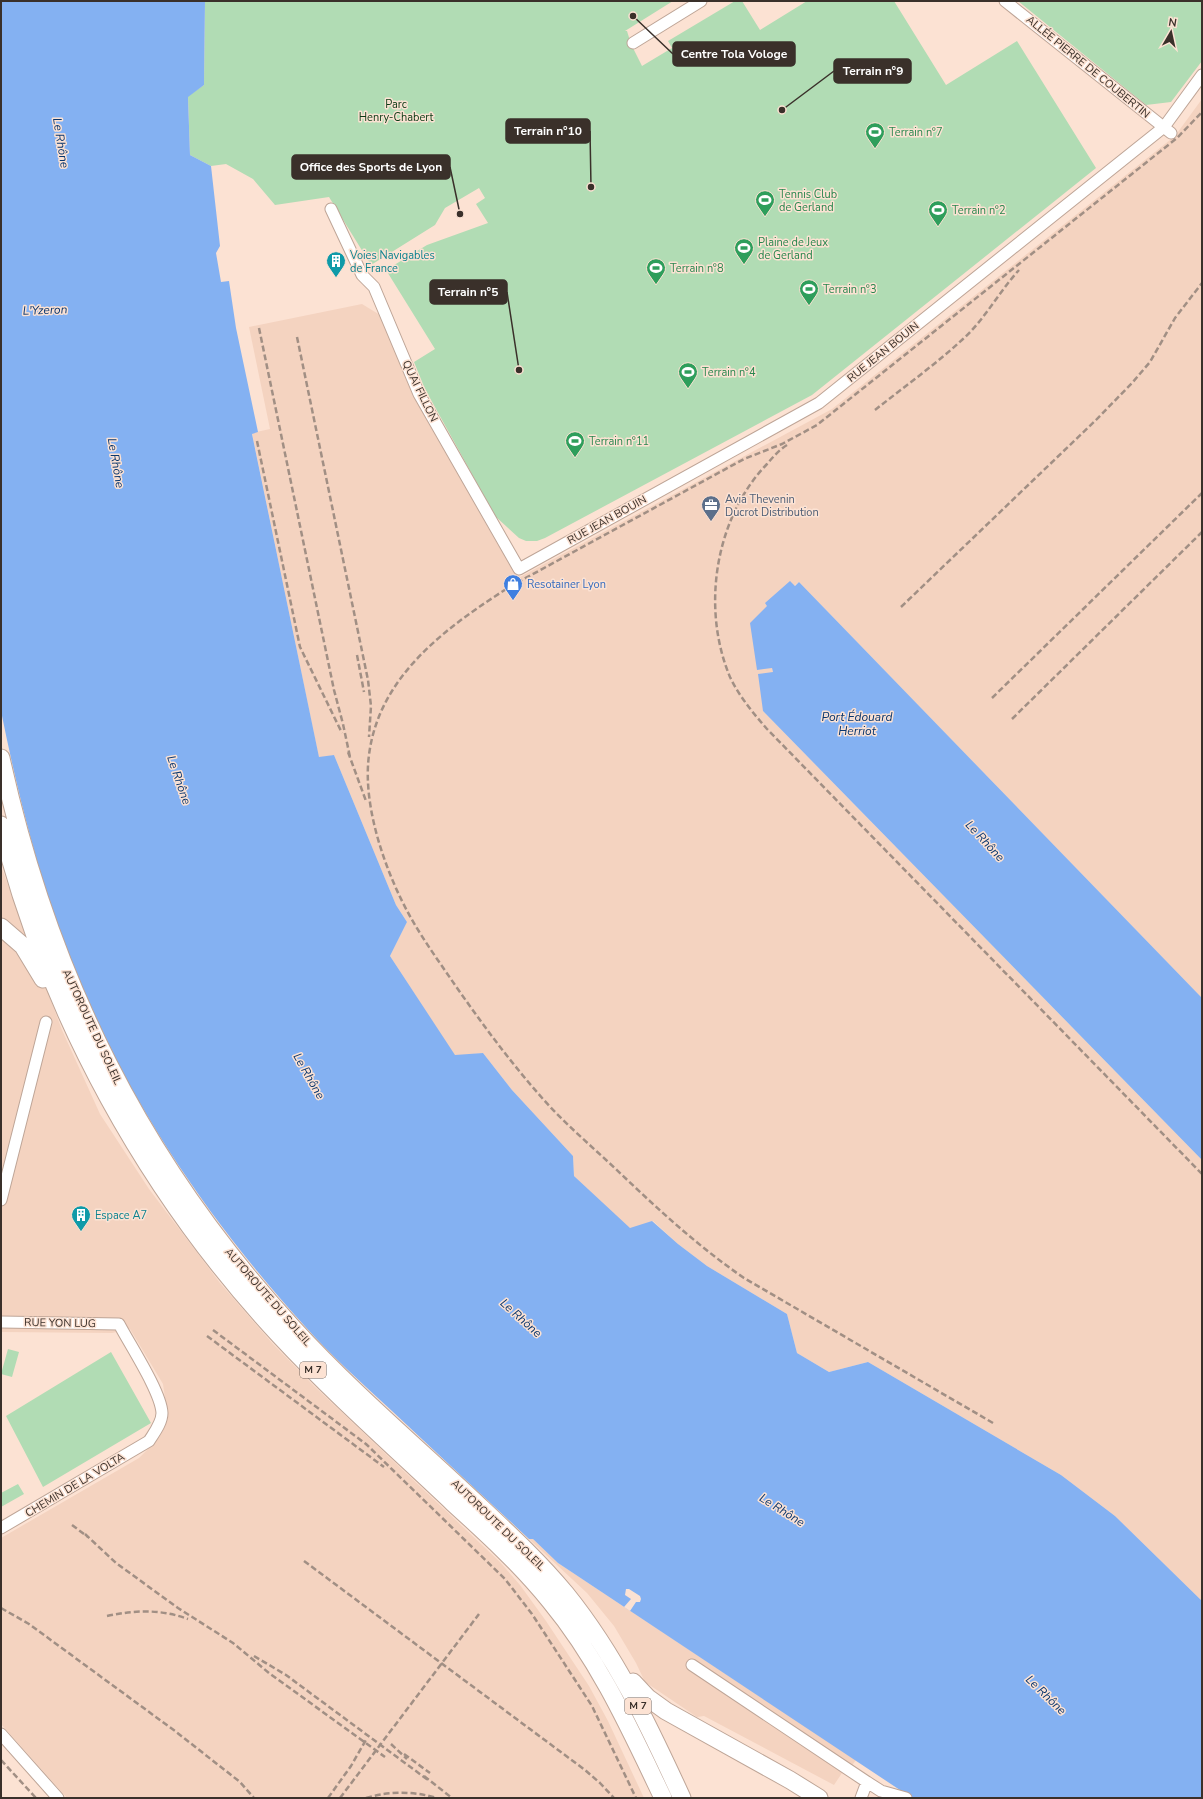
<svg xmlns="http://www.w3.org/2000/svg" width="1203" height="1799" viewBox="0 0 1203 1799" font-family="'Nunito Sans',sans-serif">
  <style>
    .built { fill: #f4d3c0 }
    .green { fill: #b1dcb4 }
    .water { fill: #84b1f2 }
    .pier { fill: #fce2d3 }
    .lines { fill: none; stroke-linecap: round; stroke-linejoin: round }
    .minor-casing { stroke: #bea597; stroke-width: 13 }
    .highway-casing { stroke: #bea597; stroke-width: 19 }
    .minor { stroke: #fff; stroke-width: 11 }
    .highway { stroke: #fff; stroke-width: 17 }
    .rail { stroke: #a18f84; stroke-width: 2.5; stroke-dasharray: 6 3; stroke-linecap: butt }
    .labels { text-anchor: middle; dominant-baseline: central; stroke-width: 3; stroke-linejoin: round; paint-order: stroke }
    .shield { fill: #fce2d3; stroke: #74655d; stroke-width: 1 }
    .shield-label { font-size: 10px; font-weight: bold; fill: #3a302a }
    .street-label { font-size: 11px; fill: #3a302a; stroke: #fce2d3 }
    .park-label { font-size: 11px; fill: #0a3913; stroke: #fce2d3 }
    .leisure-label { font-size: 11px; fill: #27864d; stroke: #fce2d3; text-anchor: start }
    .culture-label { font-size: 11px; fill: #0d838f; stroke: #fce2d3; text-anchor: start }
    .service-label { font-size: 11px; fill: #4e5e75; stroke: #fce2d3; text-anchor: start }
    .shop-label { font-size: 11px; fill: #366cbe; stroke: #fce2d3; text-anchor: start }
    .water-label { font-size: 12px; font-style: italic; fill: #09366e; stroke: #fce2d3 }
    .leader { fill: none; stroke: #3a302a; stroke-width: 1.5 }
    .callout-dot { fill: #3a302a; stroke: #fce2d3; stroke-width: 1.5 }
    .callout { fill: #3a302a; stroke: #3a302a; stroke-width: 1.5 }
    .callout-label { font-size: 12px; text-anchor: middle; font-weight: bold; fill: #fff }
  </style>
  <rect width="100%" height="100%" fill="#fce2d3"/>
  <!-- built -->
  <path class="built" d="M1202,99V998L799,582L767,606L757,669L772,667L773,672L763,711L1202,1160V1601L1115,1516L1061,1475L868,1362L829,1372L797,1353L787,1314L707,1266L678,1244L653,1221L630,1229L574,1176L573,1156L512,1090L483,1053L455,1056L390,956L407,922L396,905L334,755L319,758L252,433L270,429L249,327L362,304L380,315L413,396L498,545L520,577L832,409L1175,136Z
    M1,866L62,1030L100,1114L149,1189L220,1283L273,1344L314,1386L500,1562L520,1585L546,1621L589,1686L608,1721L644,1798H67L1,1724V1538L139,1458L155,1442L168,1419L163,1384L130,1329L112,1333L1,1332Z
    M529,1539H533L558,1563L856,1760L845,1775L842,1773L834,1785L704,1716L697,1717L648,1684L644,1686L642,1681L644,1680L636,1663L614,1626L587,1593Z"/>
  <!-- green -->
  <path class="green" d="M205,1H673L625,31H627L631,44L642,66L672,48L668,41L735,1H742L760,30L807,1H894L946,85L1017,41L1096,168L812,395L545,538L537,541H526L519,538L495,516L425,389L414,362L435,349L386,270L427,245L488,223L476,204L485,198L479,188L445,208L435,225L371,265L329,197L275,205L253,179L226,164L211,166L190,155L188,96L204,85Z
    M1018,1H1202V61L1171,102L1146,105Z
    M8,1349L19,1352L12,1377L1,1374Z
    M111,1352L151,1423L43,1487L6,1416Z
    M18,1484L24,1494L1,1507V1493Z"/>
  <!-- water -->
  <path class="water" d="M1,1H205L204,85L188,97L190,155L211,166L220,246L216,253L221,282L229,281L236,328L258,432L252,434L319,757L334,755L396,905L407,922L390,956L455,1055L483,1053L512,1090L573,1156L574,1176L630,1228L652,1221L678,1244L707,1266L787,1314L797,1353L829,1372L868,1362L1061,1475L1115,1516L1202,1601V1798H912L558,1563L533,1539H529C483,1496 438,1454 392,1411C362,1383 330,1355 302,1323C195,1205 106,1068 54,916C32,849 15,781 1,711Z
    M790,581L795,586L799,582L1202,998V1160L763,711L758,674L773,672L772,668L757,670L750,623L767,606L765,603Z"/>
  <!-- pier -->
  <path class="pier" d="M626,1589H629L640,1596L641,1599L640,1602H636L630,1611L624,1607L631,1599L625,1595Z"/>
  <g class="lines">
    <!-- minor casing -->
    <g class="minor-casing">
      <path id="minor" d="M1005,1L1171,133
        M633,43L701,1
        M331,209L362,275L374,287L419,394L519,569L819,403L1164,127L1202,75
        M1,1200L46,1022
        M1,1322L119,1324C130,1345 161,1392 162,1413C162,1423 154,1433 149,1441L1,1528
        M692,1665L867,1782L861,1798
        M1,1734L58,1798
        M867,1782L881,1791L906,1798"/>
    </g>
    <!-- highway casing -->
    <g class="highway-casing">
      <path id="highway" d="M1,758C49,976 141,1163 293,1328C349,1389 412,1443 472,1499C505,1530 538,1560 566,1594C616,1656 649,1726 682,1798
        M1,825C49,1015 147,1193 280,1336C335,1395 395,1448 453,1503C487,1534 521,1565 550,1601C599,1660 630,1729 663,1798
        M1,927L23,946L43,979
        M633,1682L648,1698L666,1711L790,1780L819,1798"/>
    </g>
    <!-- minor -->
    <use href="#minor" class="minor"/>
    <!-- highway -->
    <use href="#highway" class="highway"/>
    <!-- rail -->
    <path class="rail" d="M259,328L334,690L343,724L350,757
      M297,337L368,680L371,706L369,737
      M875,410C904,387 936,364 963,339C985,319 999,292 1019,270
      M257,441L300,647L342,733
      M787,445C779,450 773,457 767,464C715,518 701,608 730,677C739,696 753,713 767,729L1202,1174
      M901,607L1096,420L1132,383L1150,362L1175,318L1202,283
      M357,655L364,692
      M992,698L1202,493
      M1012,719L1202,532
      M348,752L366,801
      M213,1330L366,1444L505,1579L532,1614L592,1706L636,1798
      M207,1336L384,1467
      M993,1423L744,1278C699,1247 660,1211 621,1174C595,1149 567,1126 543,1099C511,1063 483,1025 455,985C440,963 424,941 411,918C386,874 362,806 369,755C379,675 448,626 511,586L744,459L782,444L817,425L1177,138L1202,112
      M72,1525L88,1537
      M85,1534L116,1563L178,1608L233,1643L269,1673L385,1757
      M304,1561L585,1770L600,1783L614,1798
      M1,1608L29,1624L175,1731L240,1782L254,1798
      M107,1616C135,1610 161,1609 188,1619
      M254,1656L286,1675L428,1780
      M391,1744L407,1759
      M404,1754L430,1773
      M1,1760L36,1798
      M424,1776L452,1798
      M328,1798L351,1766L367,1738
      M340,1798L479,1614
      M366,1798C390,1791 413,1791 437,1798"/>
  </g>
  <!-- icons -->
  <defs>
    <g id="stadium-pin" transform="scale(1)"><path d="M0 17L-7.5 6A9.5 9.5 0 1 1 7.5 6Z" fill="#2e9e5b" stroke="#fce2d3"/><path d="M0-5a6.5 5 0 1 0 0 10a6.5 5 0 1 0 0-10ZM-3.5-1.8h7v3.6h-7Z" fill="#fff"/></g>
    <g id="building-pin" transform="scale(1)"><path d="M0 17L-7.5 6A9.5 9.5 0 1 1 7.5 6Z" fill="#0f9aa8" stroke="#fce2d3"/><path d="M-4-6H4V6H1V3H-1V6H-4ZM-2.5-4.3h1.7v1.8h-1.7ZM.8-4.3h1.7v1.8H.8ZM-2.5-1h1.7V.8h-1.7ZM.8-1h1.7V.8H.8Z" fill="#fff"/></g>
    <g id="office-pin" transform="scale(1)"><path d="M0 17L-7.5 6A9.5 9.5 0 1 1 7.5 6Z" fill="#5c6f8a" stroke="#fce2d3"/><path d="M-6-3h4V-5.5h4V-3h4V5H-6ZM-1-4.5V-3h2v-1.5ZM-6 0V1H6V0Z" fill="#fff"/></g>
    <g id="shop-pin" transform="scale(1)"><path d="M0 17L-7.5 6A9.5 9.5 0 1 1 7.5 6Z" fill="#3f7fe0" stroke="#fce2d3"/><path d="M-5-2.5h2.3a2.7 3.5 0 0 1 5.4 0H5L5.5 6h-11ZM-1.5-2.5h3a1.5 2.3 0 0 0-3 0Z" fill="#fff"/></g>
  </defs>
  <g fill-rule="evenodd">
    <use href="#stadium-pin" x="875" y="132"/>
    <use href="#stadium-pin" x="765" y="200"/>
    <use href="#stadium-pin" x="938" y="210"/>
    <use href="#stadium-pin" x="744" y="248"/>
    <use href="#building-pin" x="336" y="261"/>
    <use href="#stadium-pin" x="656" y="268"/>
    <use href="#stadium-pin" x="809" y="289"/>
    <use href="#stadium-pin" x="688" y="372"/>
    <use href="#stadium-pin" x="575" y="441"/>
    <use href="#office-pin" x="711" y="505"/>
    <use href="#shop-pin" x="513" y="584"/>
    <use href="#building-pin" x="81" y="1215"/>
  </g>
  <g class="labels">
    <!-- shield labels -->
    <g class="shield">
      <rect x="300" y="1362" width="26" height="16" rx="3"/>
      <rect x="625" y="1698" width="26" height="16" rx="3"/>
    </g>
    <g class="shield-label">
      <text x="313" y="1370">M 7</text>
      <text x="638" y="1706">M 7</text>
    </g>
    <!-- street labels -->
    <g class="street-label">
      <text transform="translate(1088 67) rotate(39)">ALLÉE PIERRE DE COUBERTIN</text>
      <text transform="translate(883 352) rotate(-39)">RUE JEAN BOUIN</text>
      <text transform="translate(420 391) rotate(64)">QUAI FILLON</text>
      <text transform="translate(607 520) rotate(-29)">RUE JEAN BOUIN</text>
      <text transform="translate(92 1027) rotate(65)">AUTOROUTE DU SOLEIL</text>
      <text transform="translate(268 1297) rotate(49)">AUTOROUTE DU SOLEIL</text>
      <text transform="translate(60 1323) rotate(1)">RUE YON LUG</text>
      <text transform="translate(75 1485) rotate(-31)">CHEMIN DE LA VOLTA</text>
      <text transform="translate(498 1525) rotate(44)">AUTOROUTE DU SOLEIL</text>
    </g>
    <!-- park labels -->
    <g class="park-label">
      <text x="396" y="104">Parc<tspan x="396" dy="13">Henry-Chabert</tspan></text>
    </g>
    <!-- leisure labels -->
    <g class="leisure-label">
      <text x="889" y="132">Terrain n°7</text>
      <text x="779" y="194">Tennis Club<tspan x="779" dy="13">de Gerland</tspan></text>
      <text x="952" y="210">Terrain n°2</text>
      <text x="758" y="242">Plaine de Jeux<tspan x="758" dy="13">de Gerland</tspan></text>
      <text x="670" y="268">Terrain n°8</text>
      <text x="823" y="289">Terrain n°3</text>
      <text x="702" y="372">Terrain n°4</text>
      <text x="589" y="441">Terrain n°11</text>
    </g>
    <!-- culture labels -->
    <g class="culture-label">
      <text x="350" y="255">Voies Navigables<tspan x="350" dy="13">de France</tspan></text>
      <text x="95" y="1215">Espace A7</text>
    </g>
    <!-- service labels -->
    <g class="service-label">
      <text x="725" y="499">Avia Thevenin<tspan x="725" dy="13">Ducrot Distribution</tspan></text>
    </g>
    <!-- shop labels -->
    <g class="shop-label">
      <text x="527" y="584">Resotainer Lyon</text>
    </g>
    <!-- water labels -->
    <g class="water-label">
      <text transform="translate(61 143) rotate(81)">Le Rhône</text>
      <text transform="translate(45 310) rotate(-2)">L'Yzeron</text>
      <text transform="translate(116 463) rotate(80)">Le Rhône</text>
      <text x="857" y="717">Port Édouard<tspan x="857" dy="14">Herriot</tspan></text>
      <text transform="translate(179 780) rotate(71)">Le Rhône</text>
      <text transform="translate(985 841) rotate(47)">Le Rhône</text>
      <text transform="translate(309 1076) rotate(60)">Le Rhône</text>
      <text transform="translate(521 1318) rotate(42)">Le Rhône</text>
      <text transform="translate(782 1510) rotate(32)">Le Rhône</text>
      <text transform="translate(1046 1695) rotate(44)">Le Rhône</text>
    </g>
  </g>
  <!-- callouts -->
  <path class="leader" d="M633 16L673 54M782 110L834 71M591 187L590 131M460 214L450 167M519 370L507 292"/>
  <g class="callout-dot">
    <circle cx="633" cy="16" r="4"/>
    <circle cx="782" cy="110" r="4"/>
    <circle cx="591" cy="187" r="4"/>
    <circle cx="460" cy="214" r="4"/>
    <circle cx="519" cy="370" r="4"/>
  </g>
  <g class="callout">
    <rect x="673" y="42" width="122" height="24" rx="4"/>
    <rect x="834" y="59" width="77" height="24" rx="4"/>
    <rect x="506" y="119" width="84" height="24" rx="4"/>
    <rect x="292" y="155" width="158" height="24" rx="4"/>
    <rect x="430" y="280" width="77" height="24" rx="4"/>
  </g>
  <g class="callout-label">
    <text x="734" y="58">Centre Tola Vologe</text>
    <text x="873" y="75">Terrain n°9</text>
    <text x="548" y="135">Terrain n°10</text>
    <text x="371" y="171">Office des Sports de Lyon</text>
    <text x="468" y="296">Terrain n°5</text>
  </g>
  <!-- border -->
  <rect width="1203" height="1799" fill="none" stroke="#3a302a" stroke-width="4"/>
  <!-- north arrow -->
  <g transform="translate(1171 32) rotate(9)" stroke="#fce2d3" stroke-width="3" paint-order="stroke">
  <path d="M0-3L7 15L0 10L-7 15Z" fill="#3a302a"/>
  <text y="-6" font-size="11" font-weight="bold" text-anchor="middle" fill="#3a302a">N</text>
  </g>
</svg>
